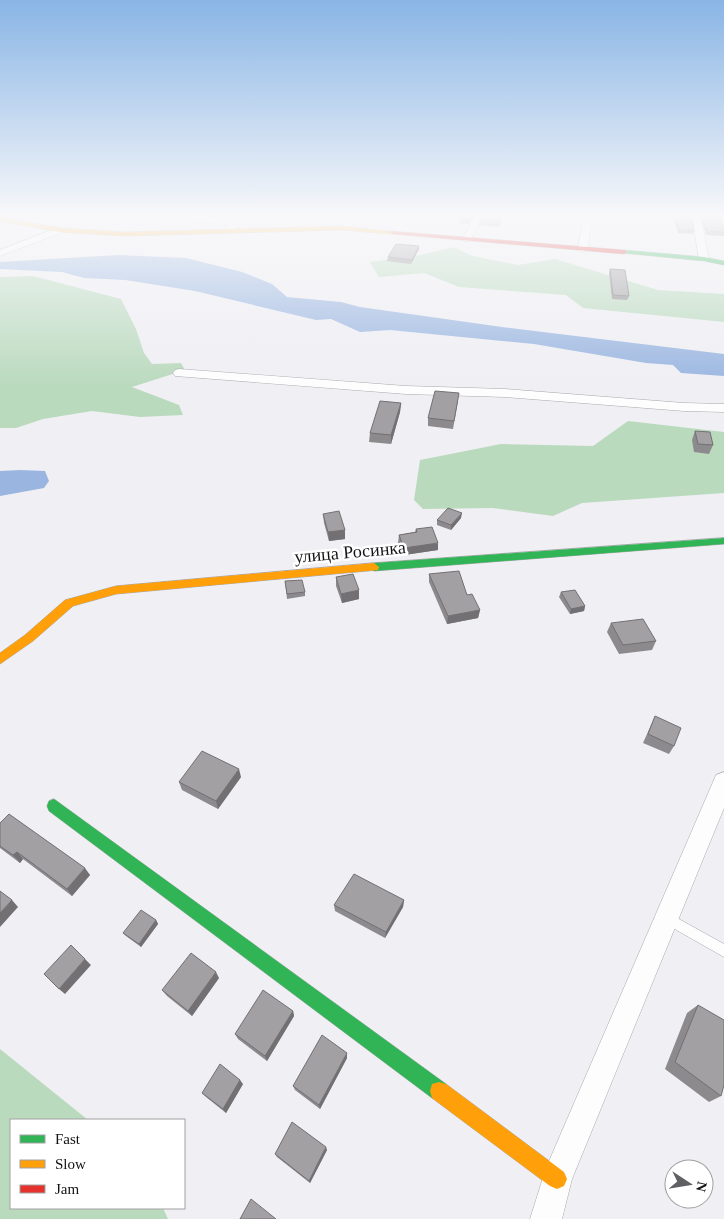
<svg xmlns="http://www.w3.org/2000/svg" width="724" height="1219" viewBox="0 0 724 1219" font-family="'Times New Roman',serif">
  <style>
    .forest { fill: #badabe }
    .water { fill: #9ab6e0 }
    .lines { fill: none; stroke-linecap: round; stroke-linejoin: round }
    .lane-casing { stroke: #a8a8ac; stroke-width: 1 }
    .street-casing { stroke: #a8a8ac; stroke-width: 1 }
    .fast-casing { stroke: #a8a8ac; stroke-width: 1 }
    .slow-casing { stroke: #a8a8ac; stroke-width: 1 }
    .jam-casing { stroke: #a8a8ac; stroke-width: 1 }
    .lane { fill: #fdfdfd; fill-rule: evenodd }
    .street { fill: #fdfdfd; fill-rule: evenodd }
    .fast { fill: #30b455; fill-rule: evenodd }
    .slow { fill: #ff9f0a; fill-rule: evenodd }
    .jam { fill: #e5322d; fill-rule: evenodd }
    .wall { fill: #8c8a8c }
    .shaded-wall { fill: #727072 }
    .building { fill: #a3a0a3; stroke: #727072 }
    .labels { text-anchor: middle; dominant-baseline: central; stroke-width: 5; stroke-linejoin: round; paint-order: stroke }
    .street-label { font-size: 18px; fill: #131316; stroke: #fff }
  </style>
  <rect width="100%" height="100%" fill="#efeff4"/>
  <!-- forest -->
  <path class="forest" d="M454,247L473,256L518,265L555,259L658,290L724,294V322L583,308L566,295L459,287L424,273L379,277L370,262L415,256Z
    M33,276L121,299L136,329L144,353L152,364L181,363L185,370L132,387L179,405L183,415L140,417L92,411L43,419L16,428H0V277Z
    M628,421L724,432V493L582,503L553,516L493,508L423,509L414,500L420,460L501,444L593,446Z
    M0,1049L88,1120H11V1208H163L168,1219H0Z"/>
  <!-- water -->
  <path class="water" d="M118,255L186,258L242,272L272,284L287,297L341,302L360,307L502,327L724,354V376L681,373L673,365L646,363L534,344L390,330L360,332L331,319L316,320L195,291L125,280L84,278L62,272L0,269V262Z
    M20,470L45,471L49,481L44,488L0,496V471Z"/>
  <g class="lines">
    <!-- lane casing -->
    <g class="lane-casing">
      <path id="lane" d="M668,913L724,944V957L664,923L662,919L664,915Z"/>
    </g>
    <!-- street casing -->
    <g class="street-casing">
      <path id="street" d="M172,215H191L228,219L231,220L237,230L233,233L230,232L225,224L176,218Z
        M359,215H368L344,230L337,228Z
        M474,215H482L470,241H464L463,239Z
        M584,215H592L588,249L583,252L578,249Z
        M692,215H700L709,259L707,261L704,262L699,259Z
        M60,227L64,230L63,232L0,256V250Z
        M179,369L406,386L505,389L684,403L724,404V412L684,411L505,397L406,394L175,376L173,373L175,370Z
        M724,772V808L572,1179L562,1219H530L546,1168L713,782L716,775Z"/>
    </g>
    <!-- fast casing -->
    <g class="fast-casing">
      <path id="fast" d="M624,250L704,257L724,261V265L704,261L622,253L621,252Z
        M724,538V544L374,571L369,567L374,563Z
        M54,799L446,1084L448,1091L446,1098L439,1100L432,1098L49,811L47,806L49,801Z"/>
    </g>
    <!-- slow casing -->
    <g class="slow-casing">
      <path id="slow" d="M0,217L60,228L125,232L341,226L395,232L392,234L341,230L125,236L60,232L0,221Z
        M374,563L379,567L378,570L116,594L73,606L33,641L0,664V653L25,635L65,600L116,586Z
        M439,1082L446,1084L564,1172L567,1179L564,1186L557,1189L550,1186L432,1098L430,1091L432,1084Z"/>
    </g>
    <!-- jam casing -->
    <g class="jam-casing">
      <path id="jam" d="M390,231L624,250L627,252L624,254L392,234Z"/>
    </g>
    <!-- lane -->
    <use href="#lane" class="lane"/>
    <!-- street -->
    <use href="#street" class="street"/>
    <!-- fast -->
    <use href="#fast" class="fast"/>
    <!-- slow -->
    <use href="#slow" class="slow"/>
    <!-- jam -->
    <use href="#jam" class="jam"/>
  </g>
  <!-- wall -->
  <path class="wall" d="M460,215H473L468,224L460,223L461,219L463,215Z
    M483,215H518V217L503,216L499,227L479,225L480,221Z
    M680,215H692L694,231L693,234L678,233L674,220L675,217H681Z
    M700,215H724V217L719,216L724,227V236L706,235Z
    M419,249L411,264L387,261L388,257Z
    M610,269L629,296L627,300L612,299L609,273Z
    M458,401L453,429L428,426V418Z
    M401,403L400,412L391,444L369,442L370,433Z
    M695,431L713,445L709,454L694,452L692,440Z
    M323,514L345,530V539L329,541L324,523Z
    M461,518L451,530L437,525V520Z
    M416,529L438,550L404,555L398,543L399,535L415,532Z
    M429,574L467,595L480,610L478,618L447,624L429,582Z
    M336,577L359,599L342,603L336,586Z
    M285,581L305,592V596L287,599Z
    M561,592L585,606L584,611L570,614L559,597Z
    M611,623L656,641L652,650L619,654L607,632Z
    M655,716L674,746L669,754L643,743Z
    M241,777L218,809L182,790L179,782Z
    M0,823L90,875L72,896L23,859L20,863L0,848Z
    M404,900L403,907L385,938L335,911L334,905Z
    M156,920L158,924L141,947L126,936L123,933Z
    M219,978L192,1016L167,996L162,990Z
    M698,1005L721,1096L709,1102L665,1069L687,1013Z
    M293,1011L294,1016L267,1061L238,1039L235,1034Z
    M347,1058L320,1109L295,1090L293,1086Z
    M243,1084L226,1113L206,1097L202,1093Z
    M327,1150L310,1183L277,1157L275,1154Z"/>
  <!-- shaded-wall -->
  <path class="shaded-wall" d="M471,215H473L468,224V220Z
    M419,246V249L411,264L412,260Z
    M401,403L400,412L391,444V435Z
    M462,513L461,518L451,530V525Z
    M345,530V539L329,541L328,532Z
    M438,543V550L404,555V548Z
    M359,590V599L342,603L341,594Z
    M585,606L584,611L570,614L571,609Z
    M480,610L478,618L447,624L448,616Z
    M239,769L241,777L218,809L216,801Z
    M17,852L23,859L20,863L13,855Z
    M85,868L90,875L72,896L67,889Z
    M12,900L18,907L0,927V913Z
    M404,900L403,907L385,938L386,932Z
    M156,920L158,924L141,947L139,944Z
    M85,959L91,965L65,994L59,989Z
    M216,972L219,978L192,1016L188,1011Z
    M293,1011L294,1016L267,1061L265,1056Z
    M347,1053V1058L320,1109L319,1105Z
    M240,1080L243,1084L226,1113L223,1109Z
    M326,1147L327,1150L310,1183L309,1181Z"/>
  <!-- building -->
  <path class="building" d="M463,215H471L468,220L461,219Z
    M483,215H502L499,223L480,221Z
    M682,215H692L694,231L679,230L675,217H683Z
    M702,215H718L724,227V232L707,231Z
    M396,244L419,246L412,260L388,257Z
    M610,269L625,270L629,296L613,295Z
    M435,391L459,393L454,421L428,418Z
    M380,401L401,403L391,435L370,433Z
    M695,431L710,432L713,445L698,444Z
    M448,508L462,513L451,525L437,520Z
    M339,511L345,530L328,532L323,514Z
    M432,527L438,543L404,548L399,535L417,532L416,529Z
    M459,571L467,595L472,594L480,610L448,616L429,574Z
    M353,574L359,590L341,594L336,577Z
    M302,580L305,592L287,594L285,581Z
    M575,590L585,606L571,609L561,592Z
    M643,619L656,641L623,645L611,623Z
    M655,716L681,728L674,746L648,734Z
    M202,751L239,769L216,801L179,782Z
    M9,814L85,868L67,889L17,852L13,855L0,846V823Z
    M354,874L404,900L386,932L334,905Z
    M0,891L12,900L0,913Z
    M141,910L156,920L139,944L123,933Z
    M71,945L85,959L59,989L44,974Z
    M191,953L216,972L188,1011L162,990Z
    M263,990L293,1011L265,1056L235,1034Z
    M698,1005L724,1020V1085L721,1096L675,1062Z
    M322,1035L347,1053L319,1105L293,1086Z
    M220,1064L240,1080L223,1109L202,1093Z
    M292,1122L326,1147L309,1181L275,1154Z
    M251,1199L276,1219H240Z"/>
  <!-- sky -->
  <linearGradient id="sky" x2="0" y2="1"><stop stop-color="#89b5e5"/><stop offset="0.56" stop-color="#f8f8fa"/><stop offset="1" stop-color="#f8f8fa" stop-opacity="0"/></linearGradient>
  <rect width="724" height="385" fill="url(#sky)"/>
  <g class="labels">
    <!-- street labels -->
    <g class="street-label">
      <text transform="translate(350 552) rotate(-5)">улица Росинка</text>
    </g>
  </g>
  <!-- legend -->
  <rect x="10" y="1119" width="175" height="90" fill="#ffffff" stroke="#a1a1a2"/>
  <rect x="20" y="1135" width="25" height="8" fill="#30b455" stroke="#a1a1a2"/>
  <text x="55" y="1144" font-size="15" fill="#131316">Fast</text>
  <rect x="20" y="1160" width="25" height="8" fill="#ff9f0a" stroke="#a1a1a2"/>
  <text x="55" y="1169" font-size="15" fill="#131316">Slow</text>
  <rect x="20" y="1185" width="25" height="8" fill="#e5322d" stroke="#a1a1a2"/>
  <text x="55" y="1194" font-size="15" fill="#131316">Jam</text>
  <!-- north arrow -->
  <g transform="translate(689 1184) rotate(102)"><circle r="24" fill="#ffffff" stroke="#a1a1a2"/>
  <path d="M0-4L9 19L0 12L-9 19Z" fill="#606064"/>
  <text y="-8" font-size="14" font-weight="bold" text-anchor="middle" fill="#131316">N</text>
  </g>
</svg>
